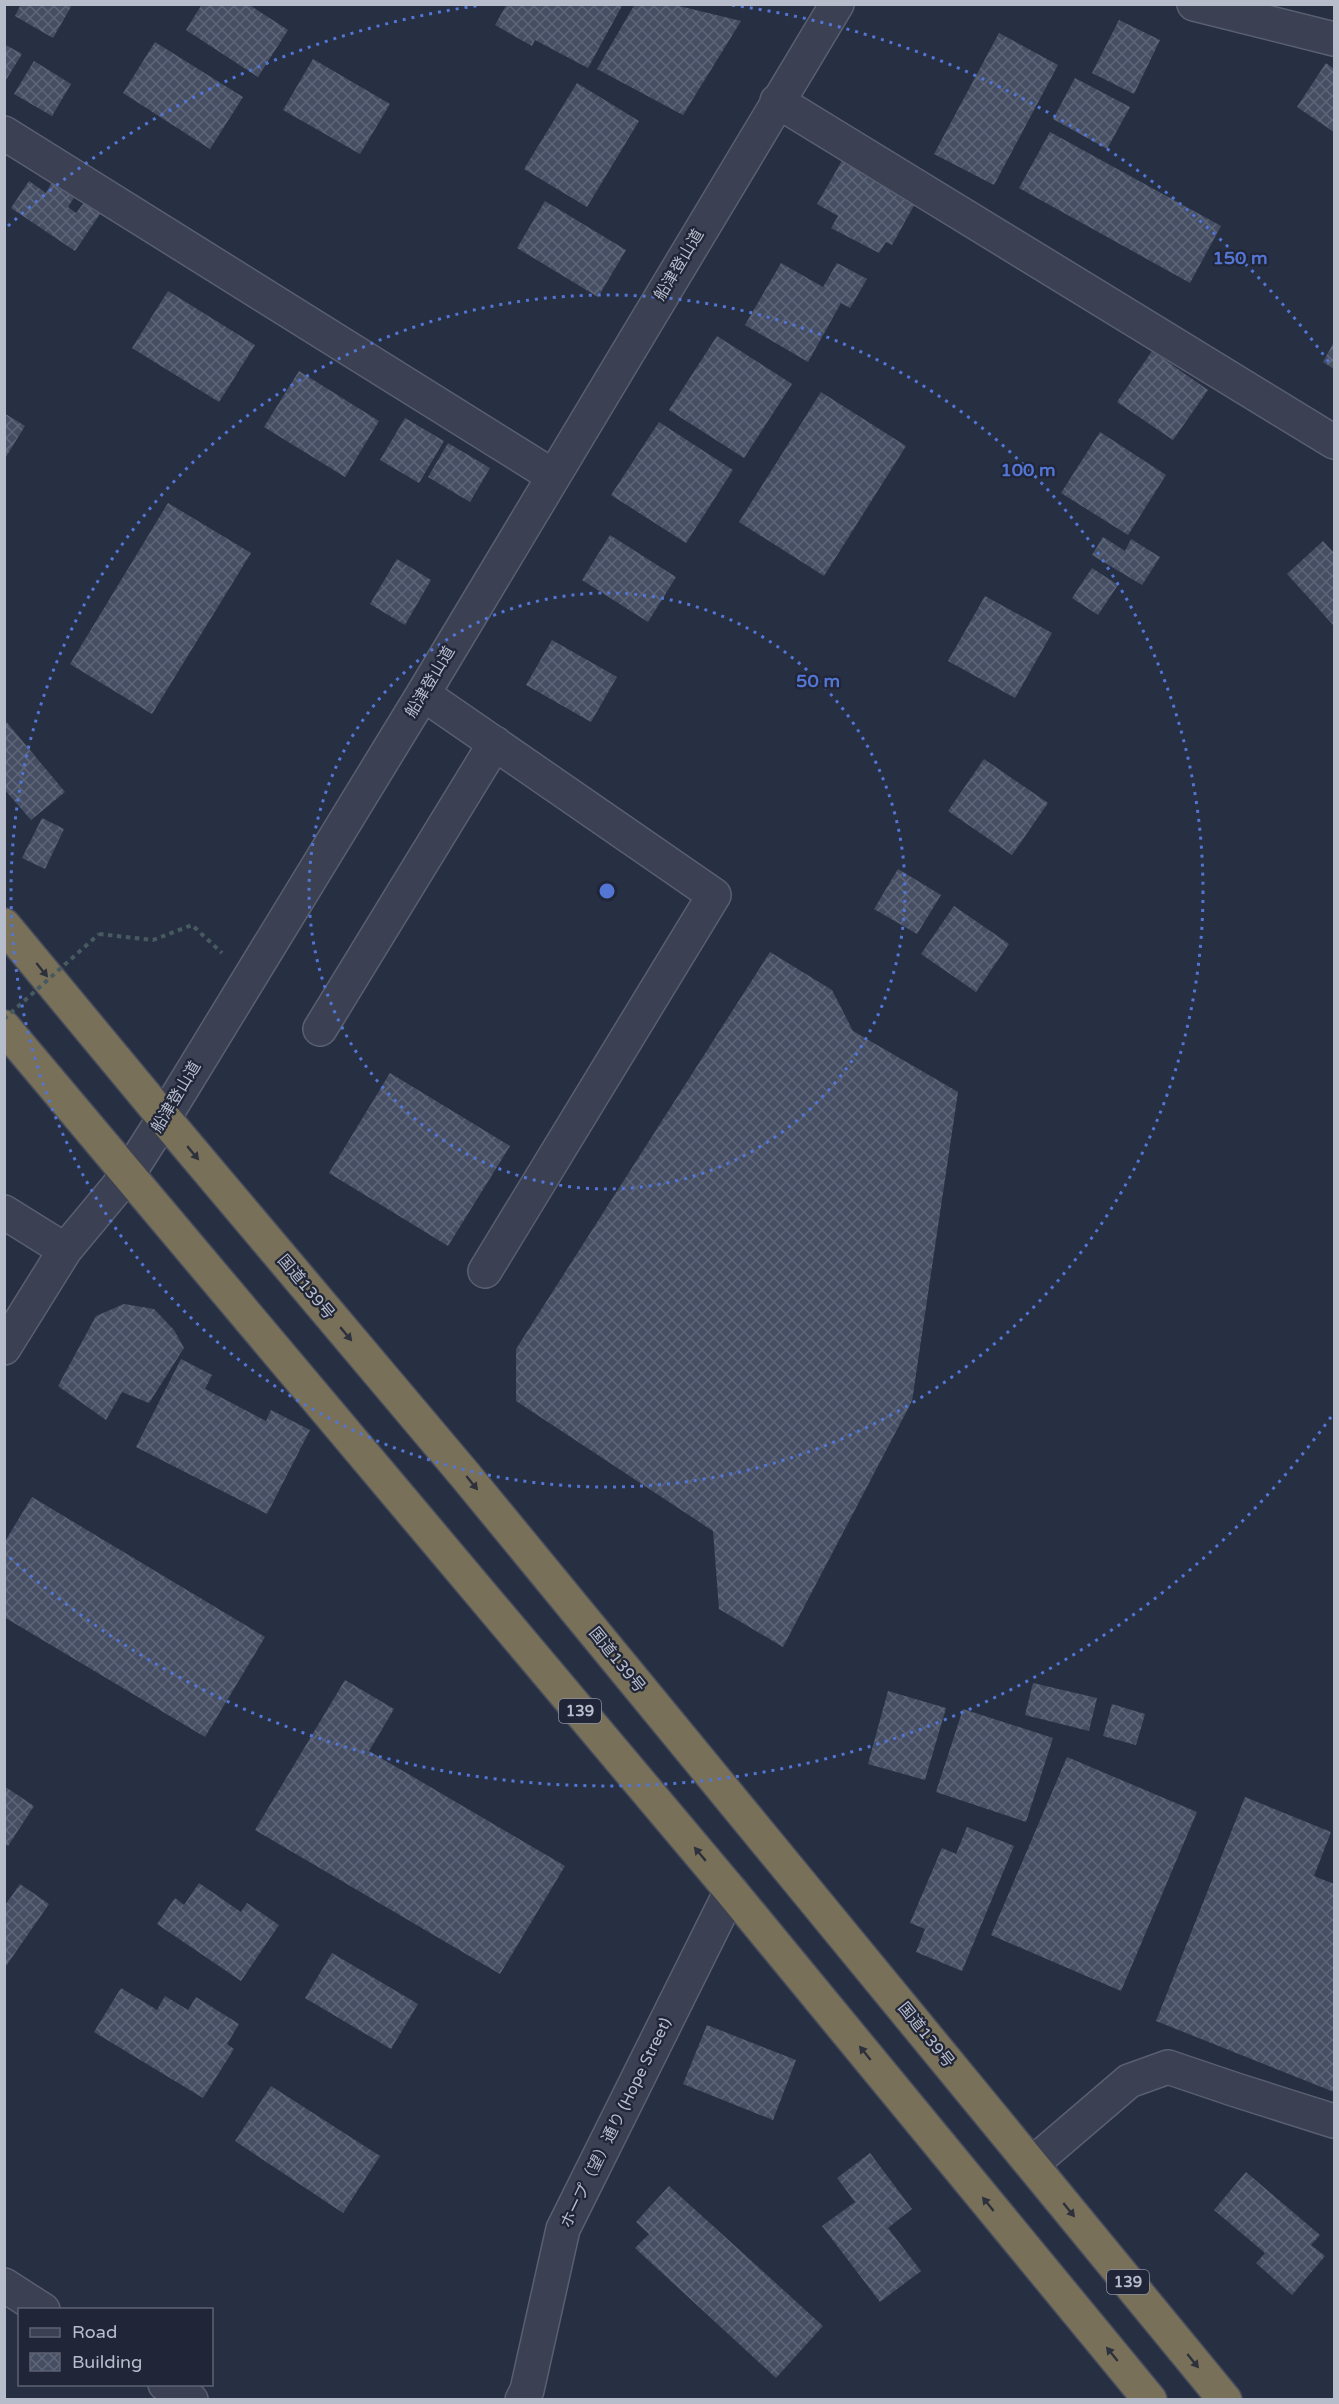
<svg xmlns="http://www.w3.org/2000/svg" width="1339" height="2404" viewBox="0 0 1339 2404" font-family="'Varela Round','Noto Sans JP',sans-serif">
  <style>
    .building { fill: url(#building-cross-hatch) }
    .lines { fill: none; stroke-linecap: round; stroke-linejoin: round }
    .minor-casing { stroke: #595f70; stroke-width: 36 }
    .highway-casing { stroke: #464c5d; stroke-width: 36 }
    .path { stroke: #475a60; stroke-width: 4; stroke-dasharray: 4.5 4.5; stroke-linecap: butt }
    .minor { stroke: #3b4152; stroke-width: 33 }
    .highway { stroke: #787058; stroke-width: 33 }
    .path-bridge { stroke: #475a60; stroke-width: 4; stroke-dasharray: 4.5 4.5; stroke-linecap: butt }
    .oneway { fill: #2d313d }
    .ring { fill: none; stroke: #5375d4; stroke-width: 3; stroke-dasharray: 3 6 }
    .labels { text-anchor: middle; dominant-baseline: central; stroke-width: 4.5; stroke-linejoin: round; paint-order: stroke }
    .shield { fill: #202638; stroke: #8a90a0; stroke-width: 1.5 }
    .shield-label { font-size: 15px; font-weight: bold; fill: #b8bdcc }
    .street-label { font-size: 16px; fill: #b8bdcc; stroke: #202638 }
    .centre { fill: #5375d4; stroke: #202638; stroke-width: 3 }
    .ring-label { font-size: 18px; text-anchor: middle; font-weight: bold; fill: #5375d4; stroke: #202638; stroke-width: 4.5; stroke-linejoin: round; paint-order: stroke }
  </style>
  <defs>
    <pattern id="building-cross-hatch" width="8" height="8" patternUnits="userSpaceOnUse" patternTransform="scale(1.5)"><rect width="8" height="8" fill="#464e64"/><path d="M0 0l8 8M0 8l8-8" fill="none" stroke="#5f6679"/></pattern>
  </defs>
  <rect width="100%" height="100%" fill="#272f43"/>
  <!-- building -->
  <path class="building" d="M21,4H70L72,5L53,38L15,16Z
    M202,4H248L288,30L258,77L186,30Z
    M507,4H623L588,68L535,40L532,46L495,25Z
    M635,4H671L741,21L683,115L597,69Z
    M1119,20L1160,40L1134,94L1092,73Z
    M999,33L1058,65L994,185L934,154Z
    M155,42L243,97L210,149L123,93Z
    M4,44L22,54L4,83Z
    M313,59L390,104L360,154L283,110Z
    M34,61L71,84L52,116L14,94Z
    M1326,63L1334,69V132L1297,107Z
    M1075,78L1130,107L1107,149L1053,119Z
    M577,83L639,121L587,207L524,169Z
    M1050,132L1221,226L1190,283L1019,188Z
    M843,159L917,200L892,245L886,242L879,253L831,228L838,216L817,204Z
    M29,181L46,193L52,182L75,196L68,207L76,213L86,200L102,211L75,251L11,208Z
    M545,201L626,250L598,297L517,248Z
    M781,263L823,287L837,263L867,279L850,308L841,303L808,362L745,325Z
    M168,291L255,345L219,402L132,348Z
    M717,336L792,384L744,458L669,410Z
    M1334,342V369L1323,362Z
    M1152,351L1208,390L1173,440L1117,402Z
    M299,371L379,421L345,477L264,427Z
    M821,392L906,446L824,576L739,522Z
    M4,413L25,426L4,460Z
    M405,418L444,441L419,483L380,460Z
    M659,422L733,470L686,543L611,495Z
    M1100,432L1166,475L1128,535L1061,493Z
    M448,443L490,468L470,502L428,477Z
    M168,503L251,553L152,714L70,664Z
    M610,535L676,577L648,622L582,580Z
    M1103,537L1125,551L1131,539L1160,557L1142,585L1092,555Z
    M1323,541L1334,553V626L1287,574Z
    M397,559L431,580L405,625L370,604Z
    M1092,568L1118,585L1098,615L1072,598Z
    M985,596L1052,633L1015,698L948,661Z
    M552,640L617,677L591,722L526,685Z
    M4,719L65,792L31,820L4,789Z
    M984,759L1048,803L1012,855L948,811Z
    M42,818L64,829L45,869L22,858Z
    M898,869L941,895L917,934L874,909Z
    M954,906L1009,944L976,992L921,954Z
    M770,952L832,990L853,1031L958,1092L912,1401L783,1647L719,1609L713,1531L516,1401V1349Z
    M390,1073L510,1146L448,1246L329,1173Z
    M124,1304L154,1309L174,1330L184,1348L149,1403L122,1392L106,1420L58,1386L96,1316Z
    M181,1359L212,1375L205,1389L266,1421L271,1410L310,1430L267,1514L136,1447Z
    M32,1497L265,1637L205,1737L4,1617V1543Z
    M345,1680L394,1709L369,1751L565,1866L500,1974L255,1830Z
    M1033,1683L1097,1698L1089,1731L1025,1715Z
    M888,1691L946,1708L925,1780L868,1764Z
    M1112,1704L1145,1714L1136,1745L1103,1736Z
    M963,1709L1053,1738L1026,1822L936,1792Z
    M1067,1757L1197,1812L1121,1991L991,1935Z
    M4,1786L34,1806L8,1846L4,1844Z
    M1245,1797L1331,1832L1314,1876L1334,1884V2092L1156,2021Z
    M967,1827L1014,1846L962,1971L916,1952L925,1929L910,1923L942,1848L956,1854Z
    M199,1883L241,1912L247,1903L279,1925L241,1981L157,1924L175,1898L184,1905Z
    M20,1884L49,1904L4,1969V1907Z
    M332,1953L418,2004L391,2049L305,1998Z
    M121,1988L157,2010L165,1996L188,2010L196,1997L239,2024L227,2044L234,2049L203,2098L94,2032Z
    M707,2025L796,2060L773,2120L683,2084Z
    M271,2086L380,2156L343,2213L235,2141Z
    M870,2153L912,2209L888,2228L921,2271L880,2302L822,2226L855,2202L837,2178Z
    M1246,2172L1320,2235L1311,2245L1325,2256L1292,2295L1256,2263L1265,2253L1214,2210Z
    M669,2186L823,2326L776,2378L635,2248L649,2234L636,2222Z"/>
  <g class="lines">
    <!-- minor casing -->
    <g class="minor-casing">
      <path id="minor" d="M1194,4L1334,39
        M777,101L1334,442
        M4,133L553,476
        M423,694L714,895L485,1271
        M320,1029L495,743
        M4,1212L65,1250
        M4,1348L65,1250L129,1173L164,1118L423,694L837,4
        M1032,2164L1129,2081L1168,2067L1236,2090L1334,2121
        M4,2285L43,2310
        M165,2384L191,2400
        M522,2400L527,2390L563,2229L731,1891"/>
    </g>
    <!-- highway casing -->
    <g class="highway-casing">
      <path id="highway" d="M4,925L164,1118L465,1475L1225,2400
        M4,1027L731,1891L1150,2400"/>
    </g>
    <!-- path -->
    <path class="path" d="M99,934L153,940L192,925L222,953"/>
    <!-- minor -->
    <use href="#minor" class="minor"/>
    <!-- highway -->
    <use href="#highway" class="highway"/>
    <!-- path-bridge -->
    <path class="path-bridge" d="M4,1019L99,934"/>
  </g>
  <!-- one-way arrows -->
  <defs><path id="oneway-solid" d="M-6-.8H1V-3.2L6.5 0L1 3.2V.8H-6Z" transform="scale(1.5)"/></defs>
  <g class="oneway">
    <use href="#oneway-solid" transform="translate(42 970) rotate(51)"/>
    <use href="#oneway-solid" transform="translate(193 1153) rotate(50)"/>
    <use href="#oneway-solid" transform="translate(346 1334) rotate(50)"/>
    <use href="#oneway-solid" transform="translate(472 1483) rotate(51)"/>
    <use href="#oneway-solid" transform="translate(700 1854) rotate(-130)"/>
    <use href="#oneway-solid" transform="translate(865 2053) rotate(-129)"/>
    <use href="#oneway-solid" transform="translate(988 2204) rotate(-129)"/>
    <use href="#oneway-solid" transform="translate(1069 2210) rotate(51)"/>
    <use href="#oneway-solid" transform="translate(1112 2354) rotate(-129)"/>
    <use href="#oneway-solid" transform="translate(1193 2361) rotate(51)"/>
  </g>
  <!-- distance rings -->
  <g class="ring">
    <circle cx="607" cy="891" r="298"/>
    <circle cx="607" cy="891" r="596"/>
    <path d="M1331 1417A895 895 0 0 1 8 1556M8 226A895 895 0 0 1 482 5M732 5A895 895 0 0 1 1331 365"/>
  </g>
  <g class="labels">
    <!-- shield labels -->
    <g class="shield">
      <rect x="559" y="1699" width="42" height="24" rx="4.5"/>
      <rect x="1107" y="2270" width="42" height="24" rx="4.5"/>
    </g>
    <g class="shield-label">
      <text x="580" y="1711">139</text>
      <text x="1128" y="2282">139</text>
    </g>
    <!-- street labels -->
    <g class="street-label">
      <text transform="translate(679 265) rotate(-59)">船津登山道</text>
      <text transform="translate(430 682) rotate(-59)">船津登山道</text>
      <text transform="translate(176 1097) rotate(-59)">船津登山道</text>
      <text transform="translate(306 1287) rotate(50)">国道139号</text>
      <text transform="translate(617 1660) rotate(51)">国道139号</text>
      <text transform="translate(926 2035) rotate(51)">国道139号</text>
      <text transform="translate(616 2123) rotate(-64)">ホープ（望）通り (Hope Street)</text>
    </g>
  </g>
  <circle cx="607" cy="891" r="9" class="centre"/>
  <g class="ring-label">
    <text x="1240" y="264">150 m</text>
    <text x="1028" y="476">100 m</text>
    <text x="818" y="687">50 m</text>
  </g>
  <!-- border -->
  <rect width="1339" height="2404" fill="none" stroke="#b8bdcc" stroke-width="12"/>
  <!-- legend -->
  <rect x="18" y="2308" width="195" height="78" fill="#202638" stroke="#5d6273" stroke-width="1.5"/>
  <rect x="30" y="2328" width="30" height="9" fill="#3b4152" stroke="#5d6273" stroke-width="1.5"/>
  <text x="72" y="2338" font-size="18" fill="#b8bdcc">Road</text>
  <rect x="30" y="2353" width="30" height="18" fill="url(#building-cross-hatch)" stroke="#5d6273" stroke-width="1.5"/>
  <text x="72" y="2368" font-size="18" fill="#b8bdcc">Building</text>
</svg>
